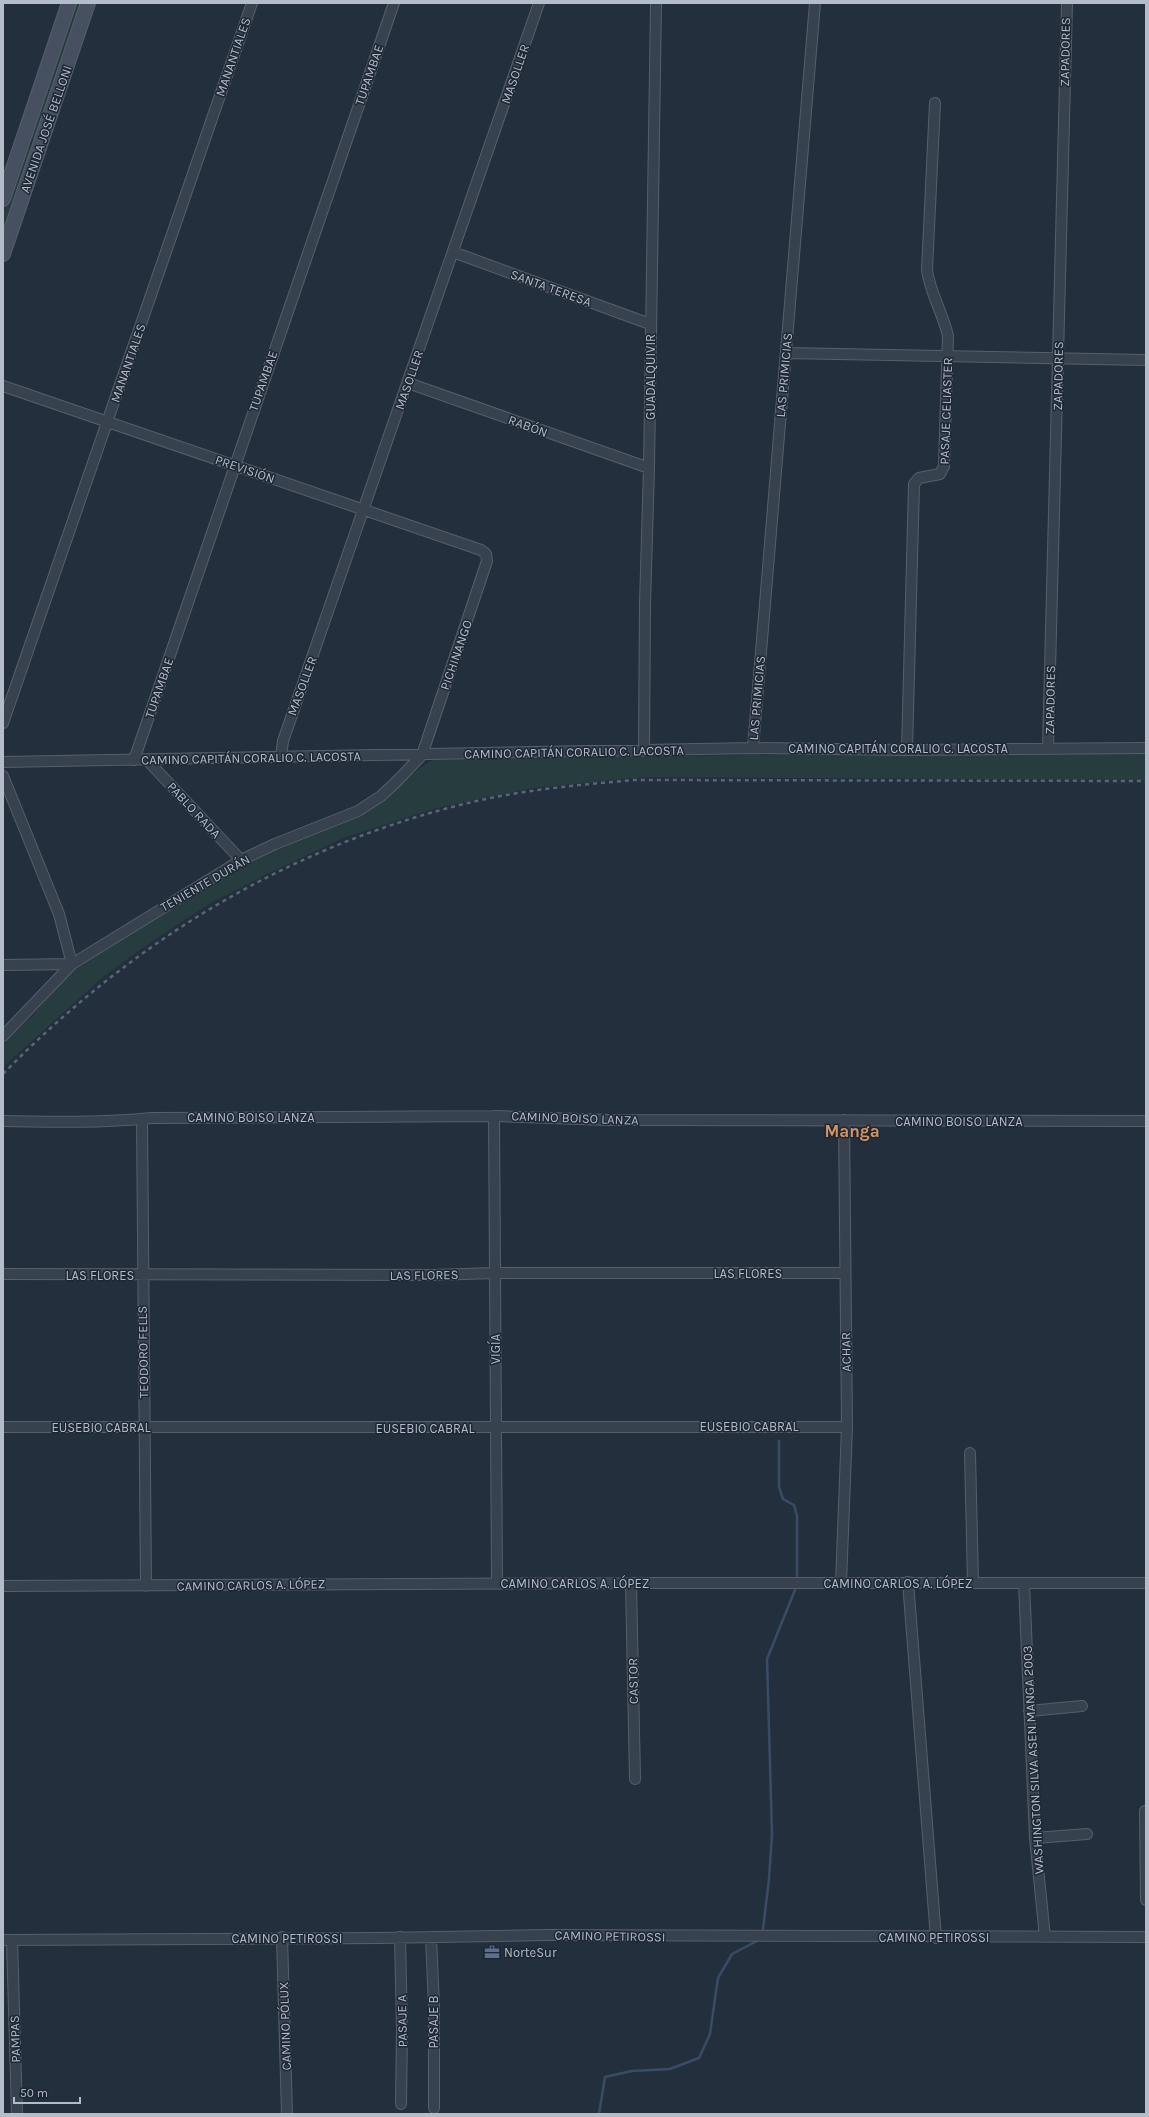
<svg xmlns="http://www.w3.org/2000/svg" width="1149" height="2117" viewBox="0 0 1149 2117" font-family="Karla,sans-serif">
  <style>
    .green { fill: #263c3f }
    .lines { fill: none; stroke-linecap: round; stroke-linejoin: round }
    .stream { stroke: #394c67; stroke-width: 2.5 }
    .street-casing { stroke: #565f6c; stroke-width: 12 }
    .secondary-casing { stroke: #565f6c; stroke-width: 16 }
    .street { stroke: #38414e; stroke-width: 10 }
    .secondary { stroke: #465061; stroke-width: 14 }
    .rail { stroke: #5a6575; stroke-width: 2.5; stroke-dasharray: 4 4; stroke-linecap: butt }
    .labels { text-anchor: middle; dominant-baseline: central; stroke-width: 3; stroke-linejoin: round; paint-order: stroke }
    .street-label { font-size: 13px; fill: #b4bcc9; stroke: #1d2633 }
    .poi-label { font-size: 13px; fill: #b4bcc9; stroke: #1d2633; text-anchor: start }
    .district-label { font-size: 17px; font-weight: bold; fill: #d59563; stroke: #1d2633 }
  </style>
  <rect width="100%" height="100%" fill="#242f3e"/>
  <!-- green -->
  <path class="green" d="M74,3H85L34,140L29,137Z
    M27,147L33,149L3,245V213Z
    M878,753L1146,754V780L646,777L533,788L437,808L343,838L263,876L209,904L151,942L103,977L3,1067V1045L35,1013L58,985L74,970L145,922L236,867L389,795L410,775L432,760Z"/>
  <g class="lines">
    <!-- stream -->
    <path class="stream" d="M779,1441V1487L783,1499L794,1505L797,1516V1576
      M763,1929L769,1879L772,1834L767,1659L795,1590
      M599,2114L605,2077L632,2071L670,2069L699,2058L710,2034L718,1978L732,1954L757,1941"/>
    <!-- street casing -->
    <g class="street-casing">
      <path id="street" d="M453,252L650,324
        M786,353L1146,360
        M408,383L649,468
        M3,386L481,550L486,554L487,561L422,755L395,783L381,796L358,811L275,844L241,860L72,964L3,1036
        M3,723L252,3
        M753,748L815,3
        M1048,748L1067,3
        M907,750L914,484L919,478L940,474L944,466L948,336C943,313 930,293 927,270L935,103
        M644,751L645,604L649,468L656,3
        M281,757L283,741L539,3
        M134,760L394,3
        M147,760L241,860
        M3,762L753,748L907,750L1146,748
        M3,776L59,914L72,964L3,965
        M494,1116L497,1583
        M142,1119L146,1586
        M5,1121C54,1122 103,1123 152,1118L494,1116L609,1120L1146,1121
        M3,1274L434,1275L494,1273H845
        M3,1427H847
        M970,1453L973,1582
        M908,1582L936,1938
        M631,1583L635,1779
        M841,1583L847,1427L844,1120
        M1024,1583L1035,1838L1045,1937
        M3,1586L631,1583H1146
        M1029,1711L1082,1706
        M1145,1811L1146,1900
        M1035,1838L1087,1834
        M282,1937L287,2114
        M400,1937L402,2029L401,2104
        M431,1937L434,2007V2108
        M3,1940L380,1938L549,1935L1146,1937
        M12,1940L17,2114"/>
    </g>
    <!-- secondary casing -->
    <g class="secondary-casing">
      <path id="secondary" d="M3,199L69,3
        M3,254L88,3"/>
    </g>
    <!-- street -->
    <use href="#street" class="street"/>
    <!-- secondary -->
    <use href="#secondary" class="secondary"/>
    <!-- rail -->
    <path class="rail" d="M3,1074C131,943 285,848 464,804C520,790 577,785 634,780L1146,781"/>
  </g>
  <!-- icons -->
  <defs>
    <g id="office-bare" transform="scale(1.2)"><path d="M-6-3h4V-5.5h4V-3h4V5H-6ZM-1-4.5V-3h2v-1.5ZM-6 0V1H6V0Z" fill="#5c6f8a" stroke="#1d2633" stroke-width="2.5" paint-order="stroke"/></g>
  </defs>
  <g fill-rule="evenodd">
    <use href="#office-bare" x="492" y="1952"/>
  </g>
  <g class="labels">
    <!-- street labels -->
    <g class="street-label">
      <text transform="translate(1065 52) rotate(-89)">ZAPADORES</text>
      <text transform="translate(233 57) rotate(-71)">MANANTIALES</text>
      <text transform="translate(515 74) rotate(-71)">MASOLLER</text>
      <text transform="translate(369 75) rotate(-71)">TUPAMBAE</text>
      <text transform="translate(46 129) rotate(-71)">AVENIDA JOSÉ BELLONI</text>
      <text transform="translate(551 288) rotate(20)">SANTA TERESA</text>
      <text transform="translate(128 363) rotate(-71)">MANANTIALES</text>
      <text transform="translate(784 375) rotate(-85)">LAS PRIMICIAS</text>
      <text transform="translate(1058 376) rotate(-89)">ZAPADORES</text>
      <text transform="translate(650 377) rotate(-90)">GUADALQUIVIR</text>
      <text transform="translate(409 380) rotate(-71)">MASOLLER</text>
      <text transform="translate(263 381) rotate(-71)">TUPAMBAE</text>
      <text transform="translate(946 411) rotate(-88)">PASAJE CELIASTER</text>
      <text transform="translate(528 426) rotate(20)">RABÓN</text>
      <text transform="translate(245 469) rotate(19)">PREVISIÓN</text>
      <text transform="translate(456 655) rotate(-71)">PICHINANGO</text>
      <text transform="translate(302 686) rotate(-70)">MASOLLER</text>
      <text transform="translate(159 688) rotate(-71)">TUPAMBAE</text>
      <text transform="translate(757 698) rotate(-85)">LAS PRIMICIAS</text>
      <text transform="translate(1050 700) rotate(-89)">ZAPADORES</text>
      <text x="898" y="748">CAMINO CAPITÁN CORALIO C. LACOSTA</text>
      <text transform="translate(574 752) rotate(-1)">CAMINO CAPITÁN CORALIO C. LACOSTA</text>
      <text transform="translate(251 758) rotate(-1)">CAMINO CAPITÁN CORALIO C. LACOSTA</text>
      <text transform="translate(194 810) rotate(47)">PABLO RADA</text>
      <text transform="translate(205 883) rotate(-30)">TENIENTE DURÁN</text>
      <text x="251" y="1117">CAMINO BOISO LANZA</text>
      <text transform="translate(575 1118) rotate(2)">CAMINO BOISO LANZA</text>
      <text x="959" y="1121">CAMINO BOISO LANZA</text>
      <text x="748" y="1273">LAS FLORES</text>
      <text x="100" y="1275">LAS FLORES</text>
      <text transform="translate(424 1275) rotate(-1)">LAS FLORES</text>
      <text transform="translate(495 1349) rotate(-90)">VIGÍA</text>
      <text transform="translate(143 1352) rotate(-91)">TEODORO FELLS</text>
      <text transform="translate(846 1352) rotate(-91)">ACHAR</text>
      <text x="749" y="1426">EUSEBIO CABRAL</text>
      <text x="101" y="1427">EUSEBIO CABRAL</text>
      <text x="425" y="1428">EUSEBIO CABRAL</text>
      <text x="575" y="1583">CAMINO CARLOS A. LÓPEZ</text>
      <text x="898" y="1583">CAMINO CARLOS A. LÓPEZ</text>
      <text transform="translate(251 1585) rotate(-1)">CAMINO CARLOS A. LÓPEZ</text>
      <text transform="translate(633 1681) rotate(-91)">CASTOR</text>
      <text transform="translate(1033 1760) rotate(-93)">WASHINGTON SILVA ASEN MANGA 2003</text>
      <text transform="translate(610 1936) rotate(1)">CAMINO PETIROSSI</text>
      <text x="934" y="1937">CAMINO PETIROSSI</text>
      <text x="287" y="1938">CAMINO PETIROSSI</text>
      <text transform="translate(402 2021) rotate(-91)">PASAJE A</text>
      <text transform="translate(433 2022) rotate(-90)">PASAJE B</text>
      <text transform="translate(285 2026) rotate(-92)">CAMINO PÓLUX</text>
      <text transform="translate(15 2039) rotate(-92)">PAMPAS</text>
    </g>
    <!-- poi labels -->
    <g class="poi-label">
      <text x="504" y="1952">NorteSur</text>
    </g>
    <!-- district labels -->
    <g class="district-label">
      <text x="852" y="1131">Manga</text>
    </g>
  </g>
  <!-- border -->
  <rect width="1149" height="2117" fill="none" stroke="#b4bcc9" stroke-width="8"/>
  <!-- scale -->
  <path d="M14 2097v6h66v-6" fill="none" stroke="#b4bcc9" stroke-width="2"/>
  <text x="20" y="2097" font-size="12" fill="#b4bcc9" stroke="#1d2633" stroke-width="3" paint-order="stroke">50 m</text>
</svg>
